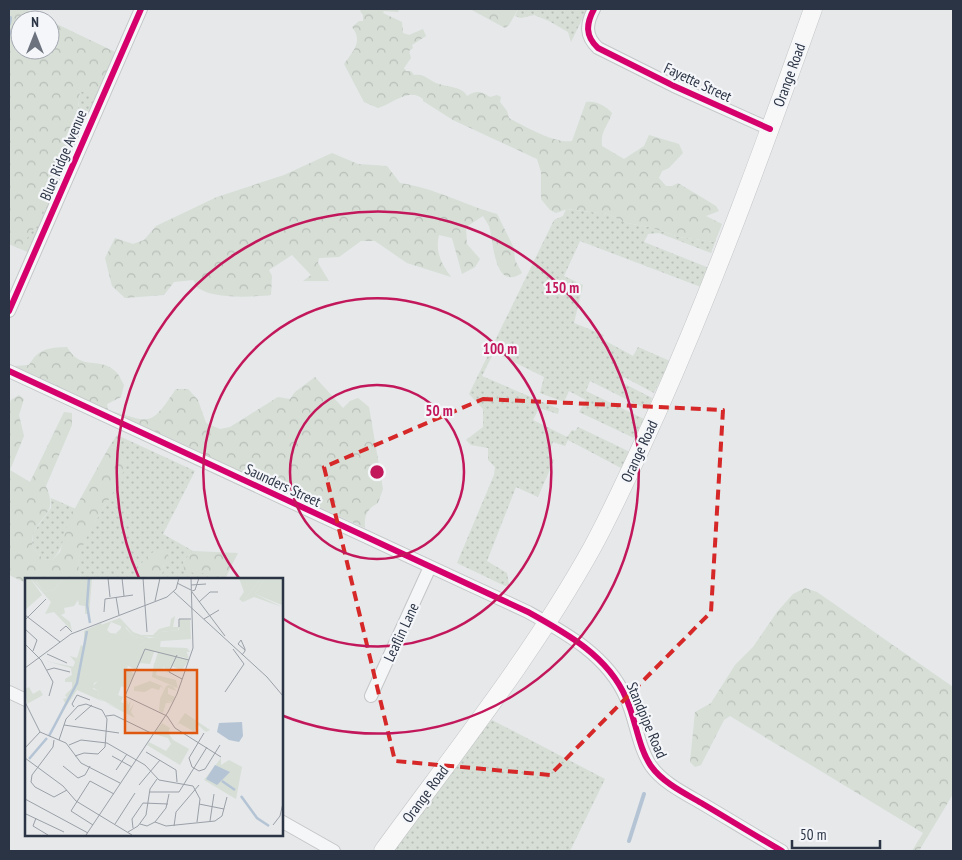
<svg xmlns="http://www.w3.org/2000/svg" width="962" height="860" viewBox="0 0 962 860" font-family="'PT Sans Narrow',sans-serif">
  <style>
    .grass { fill: url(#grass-dots) }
    .forest { fill: url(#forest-crowns) }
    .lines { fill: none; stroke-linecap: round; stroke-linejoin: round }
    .stream { stroke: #b4c4d5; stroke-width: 4 }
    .minor-casing { stroke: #c4c6c8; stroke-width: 14 }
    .secondary-casing { stroke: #c4c6c8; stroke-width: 19 }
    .minor { stroke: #f5f6f7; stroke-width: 12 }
    .secondary { stroke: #f8f8f8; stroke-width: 18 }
    .cycleway-casing { stroke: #f4f6f9; stroke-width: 9 }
    .cycleway { stroke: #d6006c; stroke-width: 6 }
    .marked { fill: none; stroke: #d62828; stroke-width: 4; stroke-dasharray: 10 6; stroke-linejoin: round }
    .ring { fill: none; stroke: #c2185b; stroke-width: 2.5 }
    .labels { text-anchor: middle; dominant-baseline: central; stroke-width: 4.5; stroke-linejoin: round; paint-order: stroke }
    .street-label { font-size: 15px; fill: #2b3445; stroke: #f4f6f9 }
    .inset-river { fill: none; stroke: #b4c4d5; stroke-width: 2.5 }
    .inset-road { fill: none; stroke: #9ba0a8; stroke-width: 1 }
    .view { fill: #df570f; fill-opacity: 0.15; stroke: #df570f; stroke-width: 2.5 }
    .inset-edge { fill: none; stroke: #2b3445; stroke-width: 2.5 }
    .centre { fill: #c2185b; stroke: #f4f6f9; stroke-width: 2.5 }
    .ring-label { font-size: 15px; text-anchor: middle; font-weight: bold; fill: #c2185b; stroke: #f4f6f9; stroke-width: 4.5; stroke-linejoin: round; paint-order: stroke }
  </style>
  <defs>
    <pattern id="grass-dots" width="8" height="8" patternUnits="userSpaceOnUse" patternTransform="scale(1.25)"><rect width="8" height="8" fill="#d6ded6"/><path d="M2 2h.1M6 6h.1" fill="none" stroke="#b8bfb9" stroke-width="1.8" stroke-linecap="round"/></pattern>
    <pattern id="forest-crowns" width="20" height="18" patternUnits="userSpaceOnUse" patternTransform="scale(1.25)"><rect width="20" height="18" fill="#d6ded6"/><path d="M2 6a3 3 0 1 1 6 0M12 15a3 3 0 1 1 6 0" fill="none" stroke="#b8bfb9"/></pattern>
  </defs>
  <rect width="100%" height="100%" fill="#e6e8ea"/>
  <!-- grass -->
  <path class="grass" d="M9,9H25L48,20H20V50H50V21L117,53L28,252L9,244L57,180C57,161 66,161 71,145C77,128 78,109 80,91L9,58Z
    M518,9H587L571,42L568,32L549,21L534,15L521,18L515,16Z
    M566,209L608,214L627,223L649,227L679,237L715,242L711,253L659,233L648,234L644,242L709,268L701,287L580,241L564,276L583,285L574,323L604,335L602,339L633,356L638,347L670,361L654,393L624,377L621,382L652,398L648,410L590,381L586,391L644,419L634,438L579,412L586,400L569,391L564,402L540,393L544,377L494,352L482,376L559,409L558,414L539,408L533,420L567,437L572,430L575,431L578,427L630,452L621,468L568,440L565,446L553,442L548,455L554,460L538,497L516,487L487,561L507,573L509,585L505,586L457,563L494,475L495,467L488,460V448L471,445L466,440L483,427V409L469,394L554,220L563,216Z
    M117,435L195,471L163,534L193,551L183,562L202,573H214L225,579H161L164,564L147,558L140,565L132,579H83C63,554 112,504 118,480C121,470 118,458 118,448L109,447Z
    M51,498L76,509C66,525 66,546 52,560L43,559L32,547L33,533L51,508Z
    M492,720L605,779L570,851H394L480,733Z"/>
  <!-- forest -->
  <path class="forest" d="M9,9H25L48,20H20V50H50V21L117,53L95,97L80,91L75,133L70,148L57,168V180L37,224L26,240L32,243L28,252L9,244Z
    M362,9H399L398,12L384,11L383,13L402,22L403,33L409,35L423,29L426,36L412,45L413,48L409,51L411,58L404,68L406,71H411L414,75C425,73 429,81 439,84C448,87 463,87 467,96C476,90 481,91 490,97L497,95L501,97L500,102L507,111L509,118C524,126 555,144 572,141L586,102C597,101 604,105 612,113C608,126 600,131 602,146L624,159L644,146L649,135L679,144L683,153L669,168L662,171L659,178L666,186H672L678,183L716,206L719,211L706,216L722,224L715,242L679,237L649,227L627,223L608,214L567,209L556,213L550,210L541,199V172L537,159L453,120L423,101V99C409,87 392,104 378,108L364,102L344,64C352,52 364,42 352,27L359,21H363V15L360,11Z
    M470,9H518L509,25L505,28Z
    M332,153L358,164L387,166L400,183C435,188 464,205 497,214L514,248L515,260L522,273C493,292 494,240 489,226C487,223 485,219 483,216L466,227L467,244L480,259L475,267L462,274L452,238L439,235C435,252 441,263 451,277L407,263L375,241H361L339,257L319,258L318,263L329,281H303L311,275L292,255L269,270L272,276L271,295C254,297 215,299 200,289C197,288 195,282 193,280L174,282L164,295L125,298L112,286L105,258L115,238L133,244L144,240L156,226L217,197L284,175Z
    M67,347C81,372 99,356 115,371C119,374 121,380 124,385L121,397L107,404L108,410C151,422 149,429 176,389H188L198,400L206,423L220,429L230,427L278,397L290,399L295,392L315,377L343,408L350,401L358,398L369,407L383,489L378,503C367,509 364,515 365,528L26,374L15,366L29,365C39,348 48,348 67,347Z
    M19,395L24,399L19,415L24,436L10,470L30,482L64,412L72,413V425L46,486C57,512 45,511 34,532C32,536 32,542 32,547L43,559L52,560L60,552L68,521L109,447L118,448C120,451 124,455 125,458C131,484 60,551 83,579H26V583L9,575V406L11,400Z
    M162,548L167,551L169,558L164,564L161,579H132C138,567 149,551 162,548Z
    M193,551L238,553L225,579C211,569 197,577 184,570L183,562Z
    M805,588L817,592L953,687V794L919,851H912L923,833L730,716L724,720L701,765L695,767L690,762L695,712L711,703L735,665L753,647L777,612L793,594Z"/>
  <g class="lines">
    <!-- stream -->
    <path class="stream" d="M9,24L10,18
      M9,31V34
      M629,841L644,794"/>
    <!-- minor casing -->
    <g class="minor-casing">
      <path id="minor" d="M594,9C586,24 585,36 598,48L674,86L770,129
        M9,311L141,9
        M9,371L528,612C566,633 608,656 626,698C636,720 638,747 651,766C663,783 686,794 703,804C730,820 756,836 782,851
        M9,692L26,700
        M371,696L430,567
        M281,821L334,851"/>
    </g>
    <!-- secondary casing -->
    <g class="secondary-casing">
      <path id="secondary" d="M383,851C455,752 532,656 592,548C616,504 637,456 658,410C716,279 765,144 813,9"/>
    </g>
    <!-- minor -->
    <use href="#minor" class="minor"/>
    <!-- secondary -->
    <use href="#secondary" class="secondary"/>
    <!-- cycleway casing -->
    <g class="cycleway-casing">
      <path id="cycleway" d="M594,9C586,24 585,36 598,48L674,86L770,129
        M9,311L141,9
        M9,371L528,612C566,633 608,656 626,698C636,720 638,747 651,766C663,783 686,794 703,804C730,820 756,836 782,851"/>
    </g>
    <!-- cycleway -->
    <use href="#cycleway" class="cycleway"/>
  </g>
  <!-- marked area -->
  <path class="marked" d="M483,399L723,410L711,612L550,775L395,761L324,467Z"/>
  <!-- distance rings -->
  <g class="ring">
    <circle cx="377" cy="472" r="87"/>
    <path d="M239 578A174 174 0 1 1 282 618"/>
    <path d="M139 578A261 261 0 1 1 281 715"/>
  </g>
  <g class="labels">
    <!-- street labels -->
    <g class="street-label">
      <text transform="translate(789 75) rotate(-70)">Orange Road</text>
      <text transform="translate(698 82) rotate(25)">Fayette Street</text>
      <text transform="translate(63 155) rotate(-67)">Blue Ridge Avenue</text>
      <text transform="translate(639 451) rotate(-65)">Orange Road</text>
      <text transform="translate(283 485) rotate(25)">Saunders Street</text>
      <text transform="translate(401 632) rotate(-65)">Leaflin Lane</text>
      <text transform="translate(647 720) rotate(67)">Standpipe Road</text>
      <text transform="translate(425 794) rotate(-54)">Orange Road</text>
    </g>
  </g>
  <!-- overview -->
  <g transform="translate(25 578)">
    <rect width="258" height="258" fill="#e6e8ea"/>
    <path d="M0,0H5L17,17L0,32ZM18,0H39L28,12L19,14L11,3ZM214,0H236L218,24L214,21L219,14ZM240,0H257V27L230,16ZM95,40L108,54L124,60H131L135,54L154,52L155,41L165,42L166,61L123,64L136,72H161L164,81L147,76L164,82L157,92L146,88L143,95L138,88L132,89L129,87L133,74H129L125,86L115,85L111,92L92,82L109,96L102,110L96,108L93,117L98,119L96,124L100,126L91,129L73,120L74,113L67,109L73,103L49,107L56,98L55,87V96L48,89L51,82L58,81H55L62,52ZM86,44L96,48V53L101,49L109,59L120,61V64L115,68L95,56L85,55L82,52ZM141,108L144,107L153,110L148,109L152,113L143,110V116L150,119L147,124L140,122L147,125H141L138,135L134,133L135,121ZM4,109L8,116L15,112L18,117L2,126L0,111ZM137,145L145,150L143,155L148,162L164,171L155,187L122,167L124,164L141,173L146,166L143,160L129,156Z" fill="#d6ded6" fill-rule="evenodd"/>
    <path d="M5,0H18L11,4L19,14L28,12L39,0H67L64,36H60V28L54,27L53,22L49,28L39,30L40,35L36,37L45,44L47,53L29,34L20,36L26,24ZM236,0H240L230,16L257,29L229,19L218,24ZM150,38L148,49H154L153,52L135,54L131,60L112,57H128L134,51L145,48L146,41ZM76,45L88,71L84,78L103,86L102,92L109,96L102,110L96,108L92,118L81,116L83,122H79L78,114L69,108L73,103L69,105L68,111L74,113L73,120L79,124L52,112L33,141L40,125L38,121L42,120L40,117L47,110V104H40V101L47,97L46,90L21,83L49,89L55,96L58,82L51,85L45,78L52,80L56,67L59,69V53ZM99,48L109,59L120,61V64L115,68L98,60L91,55ZM125,61H136L135,69L162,70L165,74L136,72L123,65ZM129,85L138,88L139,92L132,91L131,97L151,102L153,110L127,99ZM125,103L137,108L139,112L136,108L134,112L127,110L120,114L109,113V109ZM102,121L103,127L106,122L104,133L109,125L106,134L110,140L81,125L91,129L100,126ZM160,135L176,146L185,152L181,154L173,147L166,159L168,153L154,145L151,148ZM196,180V187L204,182L217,189L211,221L179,202Z" fill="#d6ded6"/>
    <path d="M217,144L218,158L214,164L204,162L192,154L194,145ZM190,187L205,194L192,207L181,201Z" fill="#b4c4d5"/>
    <path class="inset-river" d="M64,0L62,27L65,45M24,158L52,105L62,53M4,181L22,160M197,203L210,212M216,218L232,240L244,248"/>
    <path class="inset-road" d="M83,0L85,19M97,0L99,18M118,0L122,54M152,5L166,12M166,7L181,6M148,13L242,99L258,118M167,13L170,12L174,0M167,14L200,58M91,19L94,37M130,23L135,0M174,24L185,14H193M79,34L80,21L108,17M0,37L35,64M179,41L194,32M0,42L21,21M154,49V41H166M0,51L12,62L8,73M35,53L41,48L47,54M0,66L16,82L28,104L24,118M22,76L42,85M152,77L144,94L157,101M217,77L220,73V71L216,62L213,66L220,72M164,82L120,71L100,118L142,138L150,150L196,179M0,90L46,56L142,19L151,11L154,0M22,92L29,90L45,94M200,114L219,86L208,71M0,124L15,154L41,165L56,185L95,205M49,129L47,126L52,117L65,122M81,138L89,137L128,156M50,142L67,127M39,147L94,155M179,155L164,180L167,189L174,193L180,191L195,167M29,162L28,169L7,197L6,204L10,209L29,219L42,212M34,162L41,141L53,128L61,126L77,132L82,141L80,169L73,176L59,175L50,178M44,167L56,162L82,165L120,187L134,202L168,208L175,221L172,244M0,170L15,154M121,174L151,192L152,204M87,178L107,189M0,180L38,208L51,223L107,257M38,188L53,200L60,197L65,188M91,192L102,176M114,207L135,182M125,214H154L182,169M0,221L63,255M174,226L199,231M1,236L39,254M11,240L8,248L23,257M185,243L189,216M130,244L141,248L190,243L197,238L202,219M90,246L110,215M115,246L122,248L130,244L141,230L144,216M68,247L46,233L65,203L89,216M248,247L255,238L258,225M149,248L151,234L174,207M108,250L107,241L118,225L143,226M103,254L113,248L121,237L125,211L132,201M61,257L143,134L152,116L168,70L166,0"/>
    <path class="view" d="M100,92H172V155H100Z"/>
    <rect width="258" height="258" class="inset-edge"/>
  </g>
  <circle cx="377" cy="472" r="8" class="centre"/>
  <g class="ring-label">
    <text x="562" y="293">150 m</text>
    <text x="500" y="354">100 m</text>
    <text x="439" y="416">50 m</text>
  </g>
  <!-- border -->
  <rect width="962" height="860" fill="none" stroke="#2b3445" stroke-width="20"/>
  <!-- north arrow -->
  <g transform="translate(35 35)"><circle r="24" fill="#f4f6f9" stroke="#a4a8b1"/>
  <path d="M0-4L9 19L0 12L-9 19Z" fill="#6c737f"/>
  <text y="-8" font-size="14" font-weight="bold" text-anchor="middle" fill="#2b3445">N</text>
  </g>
  <!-- scale -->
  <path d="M792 840v8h88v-8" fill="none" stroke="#2b3445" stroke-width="2.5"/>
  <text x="800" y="840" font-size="15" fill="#2b3445" stroke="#f4f6f9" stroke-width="4" paint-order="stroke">50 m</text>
</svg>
